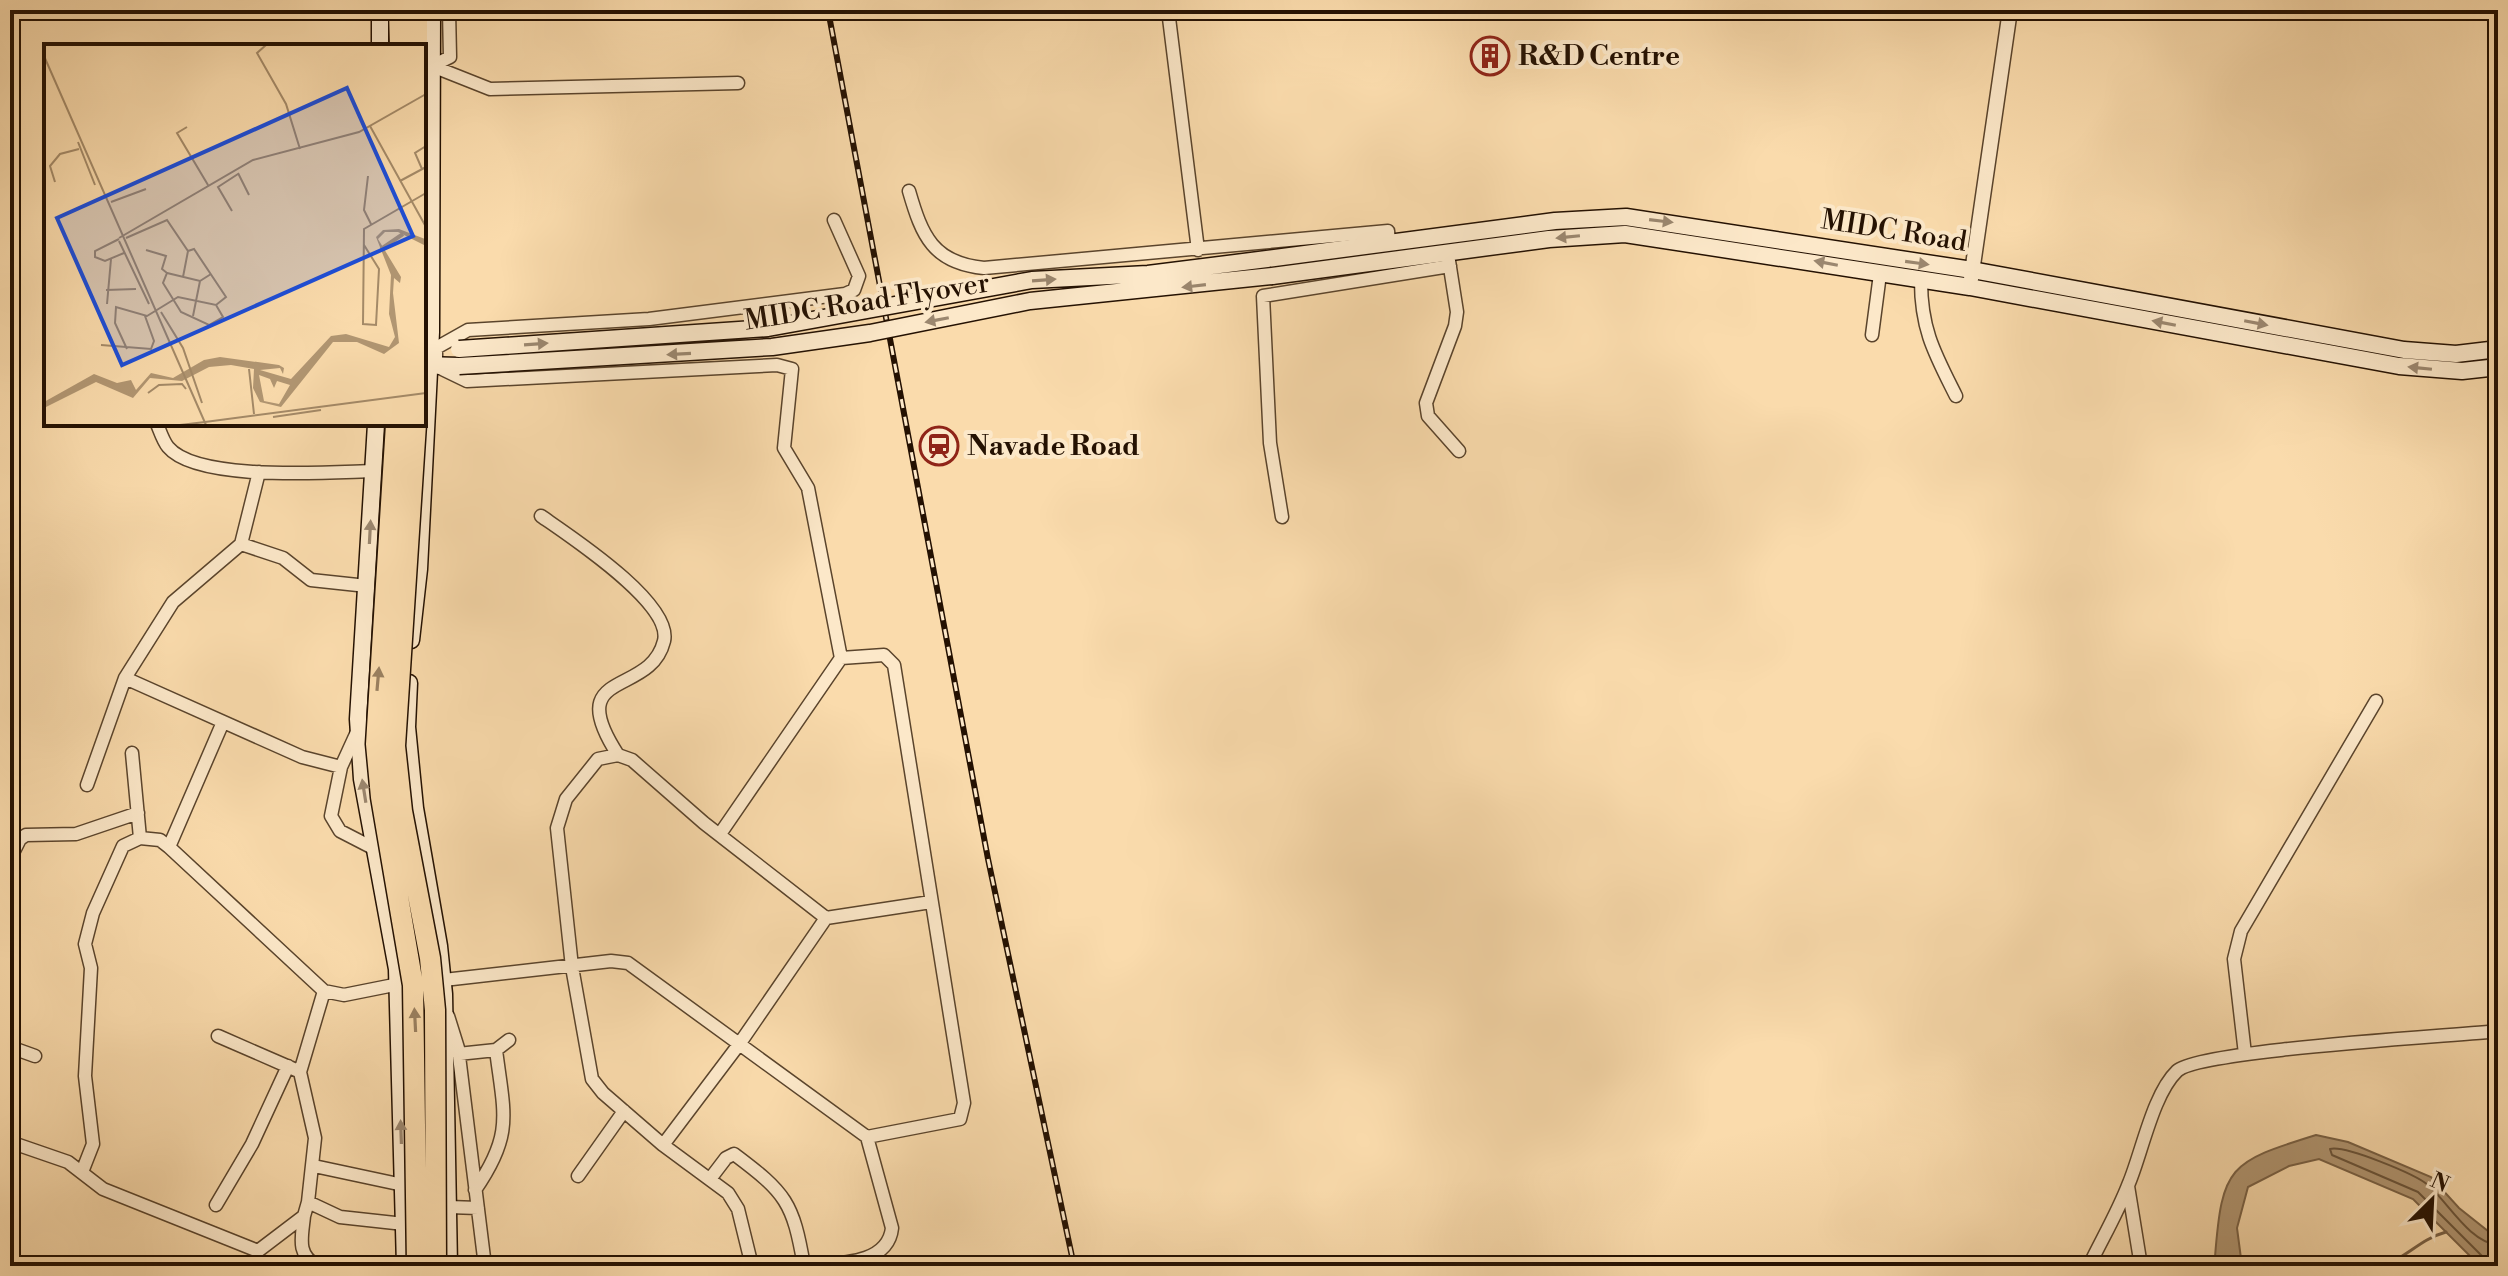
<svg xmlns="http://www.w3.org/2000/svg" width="2508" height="1276" viewBox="0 0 2508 1276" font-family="'Libre Bodoni',serif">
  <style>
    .water { fill: #b19672; stroke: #796145; stroke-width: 2 }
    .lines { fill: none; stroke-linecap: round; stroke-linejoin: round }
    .shore { stroke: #6a543a; stroke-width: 2 }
    .stream { stroke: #796145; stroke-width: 3 }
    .minor-casing { stroke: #5a442c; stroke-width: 15 }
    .tertiary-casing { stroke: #5a442c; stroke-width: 17 }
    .secondary-casing { stroke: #241102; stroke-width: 19 }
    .trunk-casing { stroke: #241102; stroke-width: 23 }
    .minor { stroke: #fce8c9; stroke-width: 12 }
    .tertiary { stroke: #fce8c9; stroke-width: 14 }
    .secondary { stroke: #fce8c9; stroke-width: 16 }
    .trunk { stroke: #fadbac; stroke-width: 20 }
    .rail-casing { stroke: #241102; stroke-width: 6 }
    .rail { stroke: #fce8c9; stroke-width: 3; stroke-dasharray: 9; stroke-linecap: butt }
    .secondary-bridge-casing { stroke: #241102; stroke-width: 19; stroke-linecap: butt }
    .trunk-bridge-casing { stroke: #241102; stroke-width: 23; stroke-linecap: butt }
    .secondary-bridge { stroke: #fce8c9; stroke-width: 16 }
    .trunk-bridge { stroke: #fadbac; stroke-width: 20 }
    .oneway { fill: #9b876f }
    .oneway2 { fill: #9a8060 }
    .labels { text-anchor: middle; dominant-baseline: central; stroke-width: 8; stroke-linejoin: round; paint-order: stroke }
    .poi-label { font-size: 28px; font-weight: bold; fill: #241102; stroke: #fce8c9; text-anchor: start }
    .street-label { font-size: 28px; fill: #241102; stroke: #fce8c9 }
    .inset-river { fill: none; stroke: #b19672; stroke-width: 4 }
    .inset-road { fill: none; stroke: #a48a68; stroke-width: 2 }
    .view { fill: #1d4ed8; fill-opacity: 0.15; stroke: #1d4ed8; stroke-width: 4 }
    .inset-edge { fill: none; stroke: #241102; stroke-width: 4 }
  </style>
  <rect width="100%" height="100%" fill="#fadbac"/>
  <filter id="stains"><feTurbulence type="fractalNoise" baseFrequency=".0025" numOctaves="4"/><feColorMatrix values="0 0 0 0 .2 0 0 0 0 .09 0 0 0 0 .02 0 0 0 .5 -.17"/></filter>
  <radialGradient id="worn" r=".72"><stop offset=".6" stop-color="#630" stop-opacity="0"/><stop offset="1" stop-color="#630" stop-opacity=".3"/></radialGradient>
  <!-- water -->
  <path class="water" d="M2316,1135L2348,1142L2431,1177L2459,1208L2498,1239V1266H2480L2413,1199L2319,1159L2289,1166L2248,1187L2237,1228L2242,1266H2218L2215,1257C2222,1166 2229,1162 2316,1135Z"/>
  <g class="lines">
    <!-- shore -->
    <path class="shore" d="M2485,1266L2483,1257L2418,1192L2332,1155L2330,1149C2345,1145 2415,1174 2428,1185C2448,1202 2469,1242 2498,1245"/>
    <!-- stream -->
    <path class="stream" d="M2241,1265L2259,1260L2289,1266
      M2384,1266C2408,1256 2421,1239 2446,1232"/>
    <!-- minor casing -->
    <g class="minor-casing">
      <path id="minor" d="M1168,10L1198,250
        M432,66L490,89L738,83
        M432,66L450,57L449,10
        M909,191C922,236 933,263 984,268L1388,231L1389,242
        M1449,261L1457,312L1455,326L1426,403L1428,416L1459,451
        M1921,281C1921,330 1935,354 1956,396
        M1872,335L1880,274
        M157,424C160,431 163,441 168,447C197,482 329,472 374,471
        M541,516C568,535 673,603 664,641C650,698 561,667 618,755
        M1282,517L1270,443L1263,296L1450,266
        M241,544L283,558L311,580L367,586
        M125,678L302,757L341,767
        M357,732L341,767L331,816L340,831L373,848
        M132,753L140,838
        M87,785L125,678L173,602L241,544L259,472
        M720,834L841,658L808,488L784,448L792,369L777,365L467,381L436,366V348L468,330L649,319L845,294L854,290L859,276L834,220
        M169,847L223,722
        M10,859L20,839L26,835L76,834L138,813
        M435,981L611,961L628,963L867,1137L960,1119L964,1103L894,665L884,655L841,658
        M448,1016L458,1048L485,1266
        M218,1036L296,1070
        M10,1047L35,1056
        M458,1054L496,1050L509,1040
        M2245,1054L2234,959L2241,931L2376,701
        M10,1142L68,1162L103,1189L258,1251L304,1216L308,1202L315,1138L300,1072L324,991
        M663,1145L740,1043L826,918
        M314,1166L403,1185
        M82,1172L93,1144L85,1076L91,968L85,944L93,913L123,846L140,838L160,840L169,847L324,991L344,995L404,983
        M578,1176L624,1111
        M710,1179L726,1158L734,1154C786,1193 793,1202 804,1266
        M2128,1186L2141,1266
        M475,1190C514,1134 504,1114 496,1050
        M308,1202L340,1217L404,1224
        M216,1205L252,1144L288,1066
        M449,1207L478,1208
        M304,1216C302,1237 296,1254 317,1266
        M752,1266L738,1209L728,1193L663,1145L603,1093L592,1079L572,967L557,828L566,799L598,759L618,755L632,760L704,823L826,918L931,902
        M806,1266C835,1263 888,1266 892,1228L867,1137
        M2089,1266C2102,1239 2118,1212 2129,1183C2142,1152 2153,1094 2177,1071C2198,1050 2452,1036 2498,1031"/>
    </g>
    <!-- tertiary casing -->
    <g class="tertiary-casing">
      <path id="tertiary" d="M1971,279L2010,10"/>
    </g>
    <!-- secondary casing -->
    <g class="secondary-casing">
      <path id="secondary" d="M380,10V46
        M1267,259L1555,221L1626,217L1972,270L2404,350L2456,354L2498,349
        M1272,276L1549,239L1625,234L1970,287L2399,366L2462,371L2498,367
        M424,365L459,366
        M376,424L358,719L362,779L397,969L405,1266
        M411,640L419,569L431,332L432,10
        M409,683L407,727L415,808L439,946L444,994L449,1266"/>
    </g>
    <!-- trunk casing -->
    <g class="trunk-casing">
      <path id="trunk" d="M399,10L400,46
        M417,10V46"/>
    </g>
    <!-- minor -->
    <use href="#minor" class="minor"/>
    <!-- tertiary -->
    <use href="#tertiary" class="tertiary"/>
    <!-- secondary -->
    <use href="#secondary" class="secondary"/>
    <!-- trunk -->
    <use href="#trunk" class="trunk"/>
    <!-- rail casing -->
    <g class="rail-casing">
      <path id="rail" d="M828,10L988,859L1074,1266"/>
    </g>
    <!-- rail -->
    <use href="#rail" class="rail"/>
    <!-- secondary-bridge casing -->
    <g class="secondary-bridge-casing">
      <path id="secondary-bridge" d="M459,349L768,328L1032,280L1148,274L1267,259
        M459,366L772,347L870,333L1030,301L1272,276"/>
    </g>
    <!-- trunk-bridge casing -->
    <g class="trunk-bridge-casing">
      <path id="trunk-bridge" d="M396,424L376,744L381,797L413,985L417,1266
        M416,424L395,746L402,811L430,958L435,1010L436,1266"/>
    </g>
    <!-- secondary-bridge -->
    <use href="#secondary-bridge" class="secondary-bridge"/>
    <!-- trunk-bridge -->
    <use href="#trunk-bridge" class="trunk-bridge"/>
  </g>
  <!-- one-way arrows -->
  <defs><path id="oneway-solid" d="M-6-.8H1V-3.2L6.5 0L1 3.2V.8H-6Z" transform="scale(2)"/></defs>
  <g class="oneway">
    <use href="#oneway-solid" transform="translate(1661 221) rotate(7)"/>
    <use href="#oneway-solid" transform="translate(1568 237) rotate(174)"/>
    <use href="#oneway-solid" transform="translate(1826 263) rotate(-169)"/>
    <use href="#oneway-solid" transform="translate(1917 263) rotate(8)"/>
    <use href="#oneway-solid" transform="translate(1044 280) rotate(-4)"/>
    <use href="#oneway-solid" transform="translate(1194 286) rotate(173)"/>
    <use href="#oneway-solid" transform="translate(937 320) rotate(169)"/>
    <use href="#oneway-solid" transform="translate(2164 323) rotate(-169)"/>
    <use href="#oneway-solid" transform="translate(2256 323) rotate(11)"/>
    <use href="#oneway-solid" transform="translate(536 344) rotate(-4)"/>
    <use href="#oneway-solid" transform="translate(679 354) rotate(177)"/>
    <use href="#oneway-solid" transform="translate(2420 368) rotate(-174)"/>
    <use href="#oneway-solid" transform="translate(370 532) rotate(-87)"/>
    <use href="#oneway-solid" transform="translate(364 791) rotate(-99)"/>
    <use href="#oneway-solid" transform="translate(401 1132) rotate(-92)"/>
  </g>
  <g class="oneway2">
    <use href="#oneway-solid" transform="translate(378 679) rotate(-85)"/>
    <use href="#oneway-solid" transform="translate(415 1020) rotate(-93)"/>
  </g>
  <!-- icons -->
  <defs>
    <g id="building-ring" transform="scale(2)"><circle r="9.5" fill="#fce8c9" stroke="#8f2418" stroke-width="1.5"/><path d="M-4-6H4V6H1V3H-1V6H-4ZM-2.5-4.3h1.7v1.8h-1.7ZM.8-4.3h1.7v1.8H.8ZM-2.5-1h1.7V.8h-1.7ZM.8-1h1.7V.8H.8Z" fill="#8f2418"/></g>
    <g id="station-ring" transform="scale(2)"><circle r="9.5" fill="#fce8c9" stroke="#8f2418" stroke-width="1.5"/><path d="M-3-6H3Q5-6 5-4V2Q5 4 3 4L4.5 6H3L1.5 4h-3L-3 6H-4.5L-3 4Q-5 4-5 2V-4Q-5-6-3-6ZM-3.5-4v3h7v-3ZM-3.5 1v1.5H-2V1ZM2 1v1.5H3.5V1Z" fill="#8f2418"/></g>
  </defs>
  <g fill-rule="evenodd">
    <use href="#building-ring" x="1490" y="56"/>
    <use href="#station-ring" x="939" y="446"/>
  </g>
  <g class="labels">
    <!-- poi labels -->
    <g class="poi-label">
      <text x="1518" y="56">R&amp;D Centre</text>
      <text x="967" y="446">Navade Road</text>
    </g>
    <!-- street labels -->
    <g class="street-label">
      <text transform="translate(1894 231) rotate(9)">MIDC Road</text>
      <text transform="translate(867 302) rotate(-9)">MIDC Road Flyover</text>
    </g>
  </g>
  <!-- overview -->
  <g transform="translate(44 44)">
    <rect width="382" height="382" fill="#fadbac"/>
    <path d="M355,185L381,195L382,202L354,188H341L334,195L357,233L356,239L350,234L349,249L355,299L340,310L313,298H289L237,363L216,358L209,344L210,325L187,321L165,323L138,337L106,334L89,354L52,338L0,364V358L50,330L73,339L87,336L92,346L107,329L129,334L160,316L176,313L235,321L240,324L239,330L236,324L216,326L247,335L287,292L302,290L345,303L351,293L345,270L347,231L332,193L339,186ZM215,331L226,335L230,344L233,337L246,341L235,360L220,357Z" fill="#b19672" fill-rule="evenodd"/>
    <path class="inset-river" d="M337,205L359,190"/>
    <path class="inset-road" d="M222,1L213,9L242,60L256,105M0,12L162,381M326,82L382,183M143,83L133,89L164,141M34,98L51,141M378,125L371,109L382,102M194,129L205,151M324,132L320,166L327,180M356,137L382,123M11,138L6,122L16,110L35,105M67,158L102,145M188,167L174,143L194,130M75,194L209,116L315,88L382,50M82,194L123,176L144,207L150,205L182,253L172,261L134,253L103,272L72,263L71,279L83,305M75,195L51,207V213L61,217L80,209M75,197L105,260M320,201L335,225L332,281L319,280L320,185L382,149M102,206L122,212L118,225L123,229M167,230L156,237L123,229L119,239L137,268L165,281L179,273L172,261M139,233L144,207M62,246L92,245M63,260L67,215M117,268L139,304L158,359M149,272L156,237M57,301L107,305L110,297L101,272M205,325L210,370M104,349L115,341L138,340L142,345M229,373L277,366M161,378L382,349M50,381H114M136,381L161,378"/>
    <path class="view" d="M303,44L369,192L78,321L13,174Z"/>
    <rect width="382" height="382" class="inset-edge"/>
  </g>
  <!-- margin -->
  <rect width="2508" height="1276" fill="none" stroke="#fadbac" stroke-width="40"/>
  <rect x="12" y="12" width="2484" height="1252" fill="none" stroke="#241102" stroke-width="4"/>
  <rect x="20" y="20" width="2468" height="1236" fill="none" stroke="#241102" stroke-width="2"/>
  <!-- north arrow -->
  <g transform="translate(2432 1200) rotate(24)" stroke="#fce8c9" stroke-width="6" paint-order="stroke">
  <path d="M0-6L14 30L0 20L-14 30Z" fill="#241102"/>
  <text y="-12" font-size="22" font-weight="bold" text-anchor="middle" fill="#241102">N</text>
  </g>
  <rect width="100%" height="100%" filter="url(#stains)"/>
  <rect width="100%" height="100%" fill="url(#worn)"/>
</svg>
